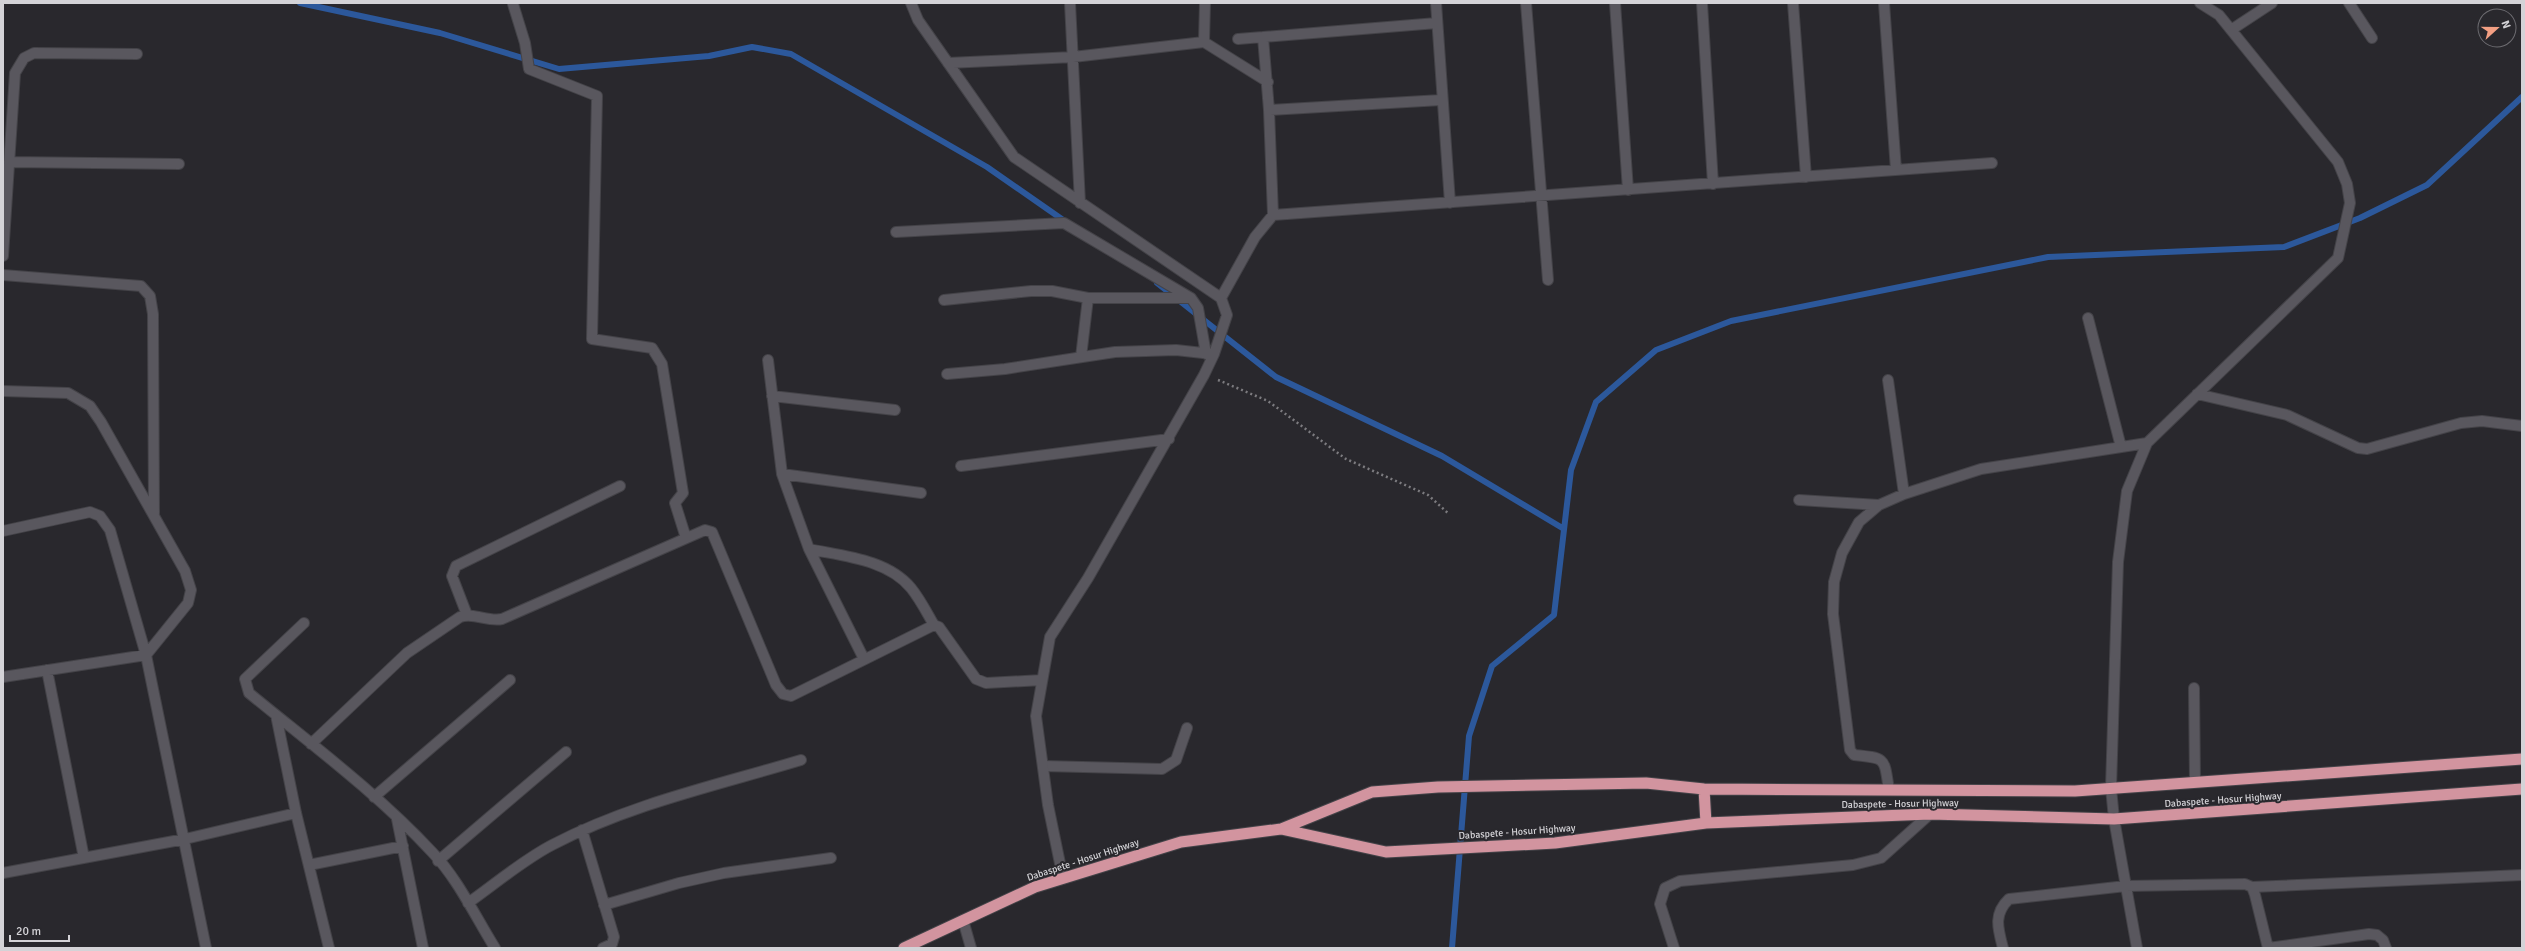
<svg xmlns="http://www.w3.org/2000/svg" width="2525" height="951" viewBox="0 0 2525 951" font-family="Signika,sans-serif">
  <style>
    .lines { fill: none; stroke-linecap: round; stroke-linejoin: round }
    .stream { stroke: #2c589b; stroke-width: 6 }
    .service-casing { stroke: #444348; stroke-width: 12 }
    .minor-casing { stroke: #444348; stroke-width: 12 }
    .trunk-casing { stroke: #444348; stroke-width: 13 }
    .path { stroke: #7c7b7f; stroke-width: 2.5; stroke-dasharray: 2 3; stroke-linecap: butt }
    .service { stroke: #59575e; stroke-width: 10 }
    .minor { stroke: #59575e; stroke-width: 10 }
    .trunk { stroke: #d2949f; stroke-width: 11 }
    .labels { text-anchor: middle; dominant-baseline: central; stroke-width: 4; stroke-linejoin: round; paint-order: stroke }
    .street-label { font-size: 10px; fill: #d4d3d7; stroke: #29282d }
  </style>
  <rect width="100%" height="100%" fill="#29282d"/>
  <g class="lines">
    <!-- stream -->
    <path class="stream" d="M300,3L440,33L559,69L709,56L752,47L791,54L987,167L1066,222
      M1157,283L1276,377L1442,456L1564,529
      M1452,948L1469,736L1492,666L1554,615L1571,470L1596,402L1656,350L1731,321L2048,257L2284,247L2360,218L2427,185L2522,97"/>
    <!-- service casing -->
    <g class="service-casing">
      <path id="service" d="M2194,688L2195,782
        M1043,766L1162,769L1176,760L1187,728
        M1674,948L1660,904L1665,888L1680,881L1853,865L1881,858L1930,814"/>
    </g>
    <!-- minor casing -->
    <g class="minor-casing">
      <path id="minor" d="M911,3L918,20L1014,157L1221,298L1227,315L1214,354L1204,375L1088,578L1050,637L1036,716L1048,805L1063,878
        M1070,3L1080,203
        M1205,3L1204,42L1268,82
        M1436,3L1450,203
        M1526,3L1548,280
        M1615,3L1628,190
        M1702,3L1713,184
        M1793,3L1806,177
        M1884,3L1896,170
        M2349,3L2372,38
        M513,4L525,43L529,69L597,96L592,339L652,348L662,364L683,493L675,503L686,538
        M2231,30L2272,3
        M1263,37L1269,110L1273,215
        M1238,39L1437,23
        M948,63L1073,57L1204,42
        M1269,110L1441,100
        M9,162L179,164
        M896,232L1064,223L1191,298L1198,308L1206,354
        M3,256L15,73L24,58L34,53L137,54
        M3,275L141,286L150,296L153,314L154,514
        M1221,298L1255,237L1273,215L1992,163
        M944,300L1031,291H1052L1088,298H1191
        M2088,318L2121,447
        M1081,357L1088,298
        M768,360L782,474L809,549L864,659
        M947,374L1005,369L1115,352L1176,350L1212,354
        M1888,380L1904,494
        M3,391L68,393L90,406L101,422L185,571L191,590L188,603L146,655
        M2197,394L2287,415L2358,448L2367,449L2461,423L2482,421L2522,426
        M772,396L895,410
        M961,466L1169,439
        M782,474L921,493
        M1799,500L1879,505
        M3,531L90,512L100,516L110,530L146,655
        M809,549C842,556 887,559 911,588C920,599 927,613 934,625
        M467,615L452,576L456,566L620,486
        M304,623L245,679L249,693C311,744 377,793 432,852C458,879 475,916 495,948
        M47,670L84,858
        M3,677L146,655L206,948
        M276,715L296,813L329,948
        M311,744L407,653L460,617C474,612 487,622 502,619L705,530L712,532L776,685L783,694L791,696L934,625L939,627L976,679L986,683L1042,680
        M1889,790C1884,758 1887,758 1854,755L1850,750L1833,614L1834,582L1842,553L1859,522L1879,505L1904,494L1981,469L2147,443
        M374,797L510,680
        M397,819L423,948
        M582,830L614,937L612,944L603,948
        M438,861L566,752
        M309,865L403,846
        M3,873L185,839L296,813
        M2252,887L2522,875
        M468,903C495,884 523,860 552,845C630,804 718,785 801,760
        M604,905L679,883L724,873L831,858
        M963,920L971,948
        M2003,948C1998,929 1993,914 2009,899L2126,886L2245,884L2252,887L2255,895L2268,948
        M2137,948L2114,819L2111,788L2118,562L2127,491L2147,443L2338,258L2350,203L2347,184L2338,162L2219,15L2200,3
        M2268,948L2369,934L2377,935L2383,940L2386,948"/>
    </g>
    <!-- trunk casing -->
    <g class="trunk-casing">
      <path id="trunk" d="M1704,789L1706,823
        M1281,829L1386,852L1555,843L1706,823L1930,814L2114,819L2522,789
        M904,948L1035,887L1181,842L1281,829L1372,792L1438,787L1646,783L1704,789L2075,791L2522,759"/>
    </g>
    <!-- path -->
    <path class="path" d="M1218,380L1268,401L1346,459L1428,495L1449,514"/>
    <!-- service -->
    <use href="#service" class="service"/>
    <!-- minor -->
    <use href="#minor" class="minor"/>
    <!-- trunk -->
    <use href="#trunk" class="trunk"/>
  </g>
  <g class="labels">
    <!-- street labels -->
    <g class="street-label">
      <text transform="translate(2223 800) rotate(-4)">Dabaspete - Hosur Highway</text>
      <text transform="translate(1900 804) rotate(-1)">Dabaspete - Hosur Highway</text>
      <text transform="translate(1517 832) rotate(-4)">Dabaspete - Hosur Highway</text>
      <text transform="translate(1083 860) rotate(-18)">Dabaspete - Hosur Highway</text>
    </g>
  </g>
  <!-- border -->
  <rect width="2525" height="951" fill="none" stroke="#d4d3d7" stroke-width="8"/>
  <!-- north arrow -->
  <g transform="translate(2497 28) rotate(69)"><circle r="19" fill="#29282d" stroke="#6d6c71"/>
  <path d="M0-3L7 15L0 10L-7 15Z" fill="#f39f83"/>
  <text y="-6" font-size="11" font-weight="bold" text-anchor="middle" fill="#d4d3d7">N</text>
  </g>
  <!-- scale -->
  <path d="M10 935v6h59v-6" fill="none" stroke="#d4d3d7" stroke-width="2"/>
  <text x="16" y="935" font-size="12" fill="#d4d3d7" stroke="#29282d" stroke-width="3" paint-order="stroke">20 m</text>
</svg>
